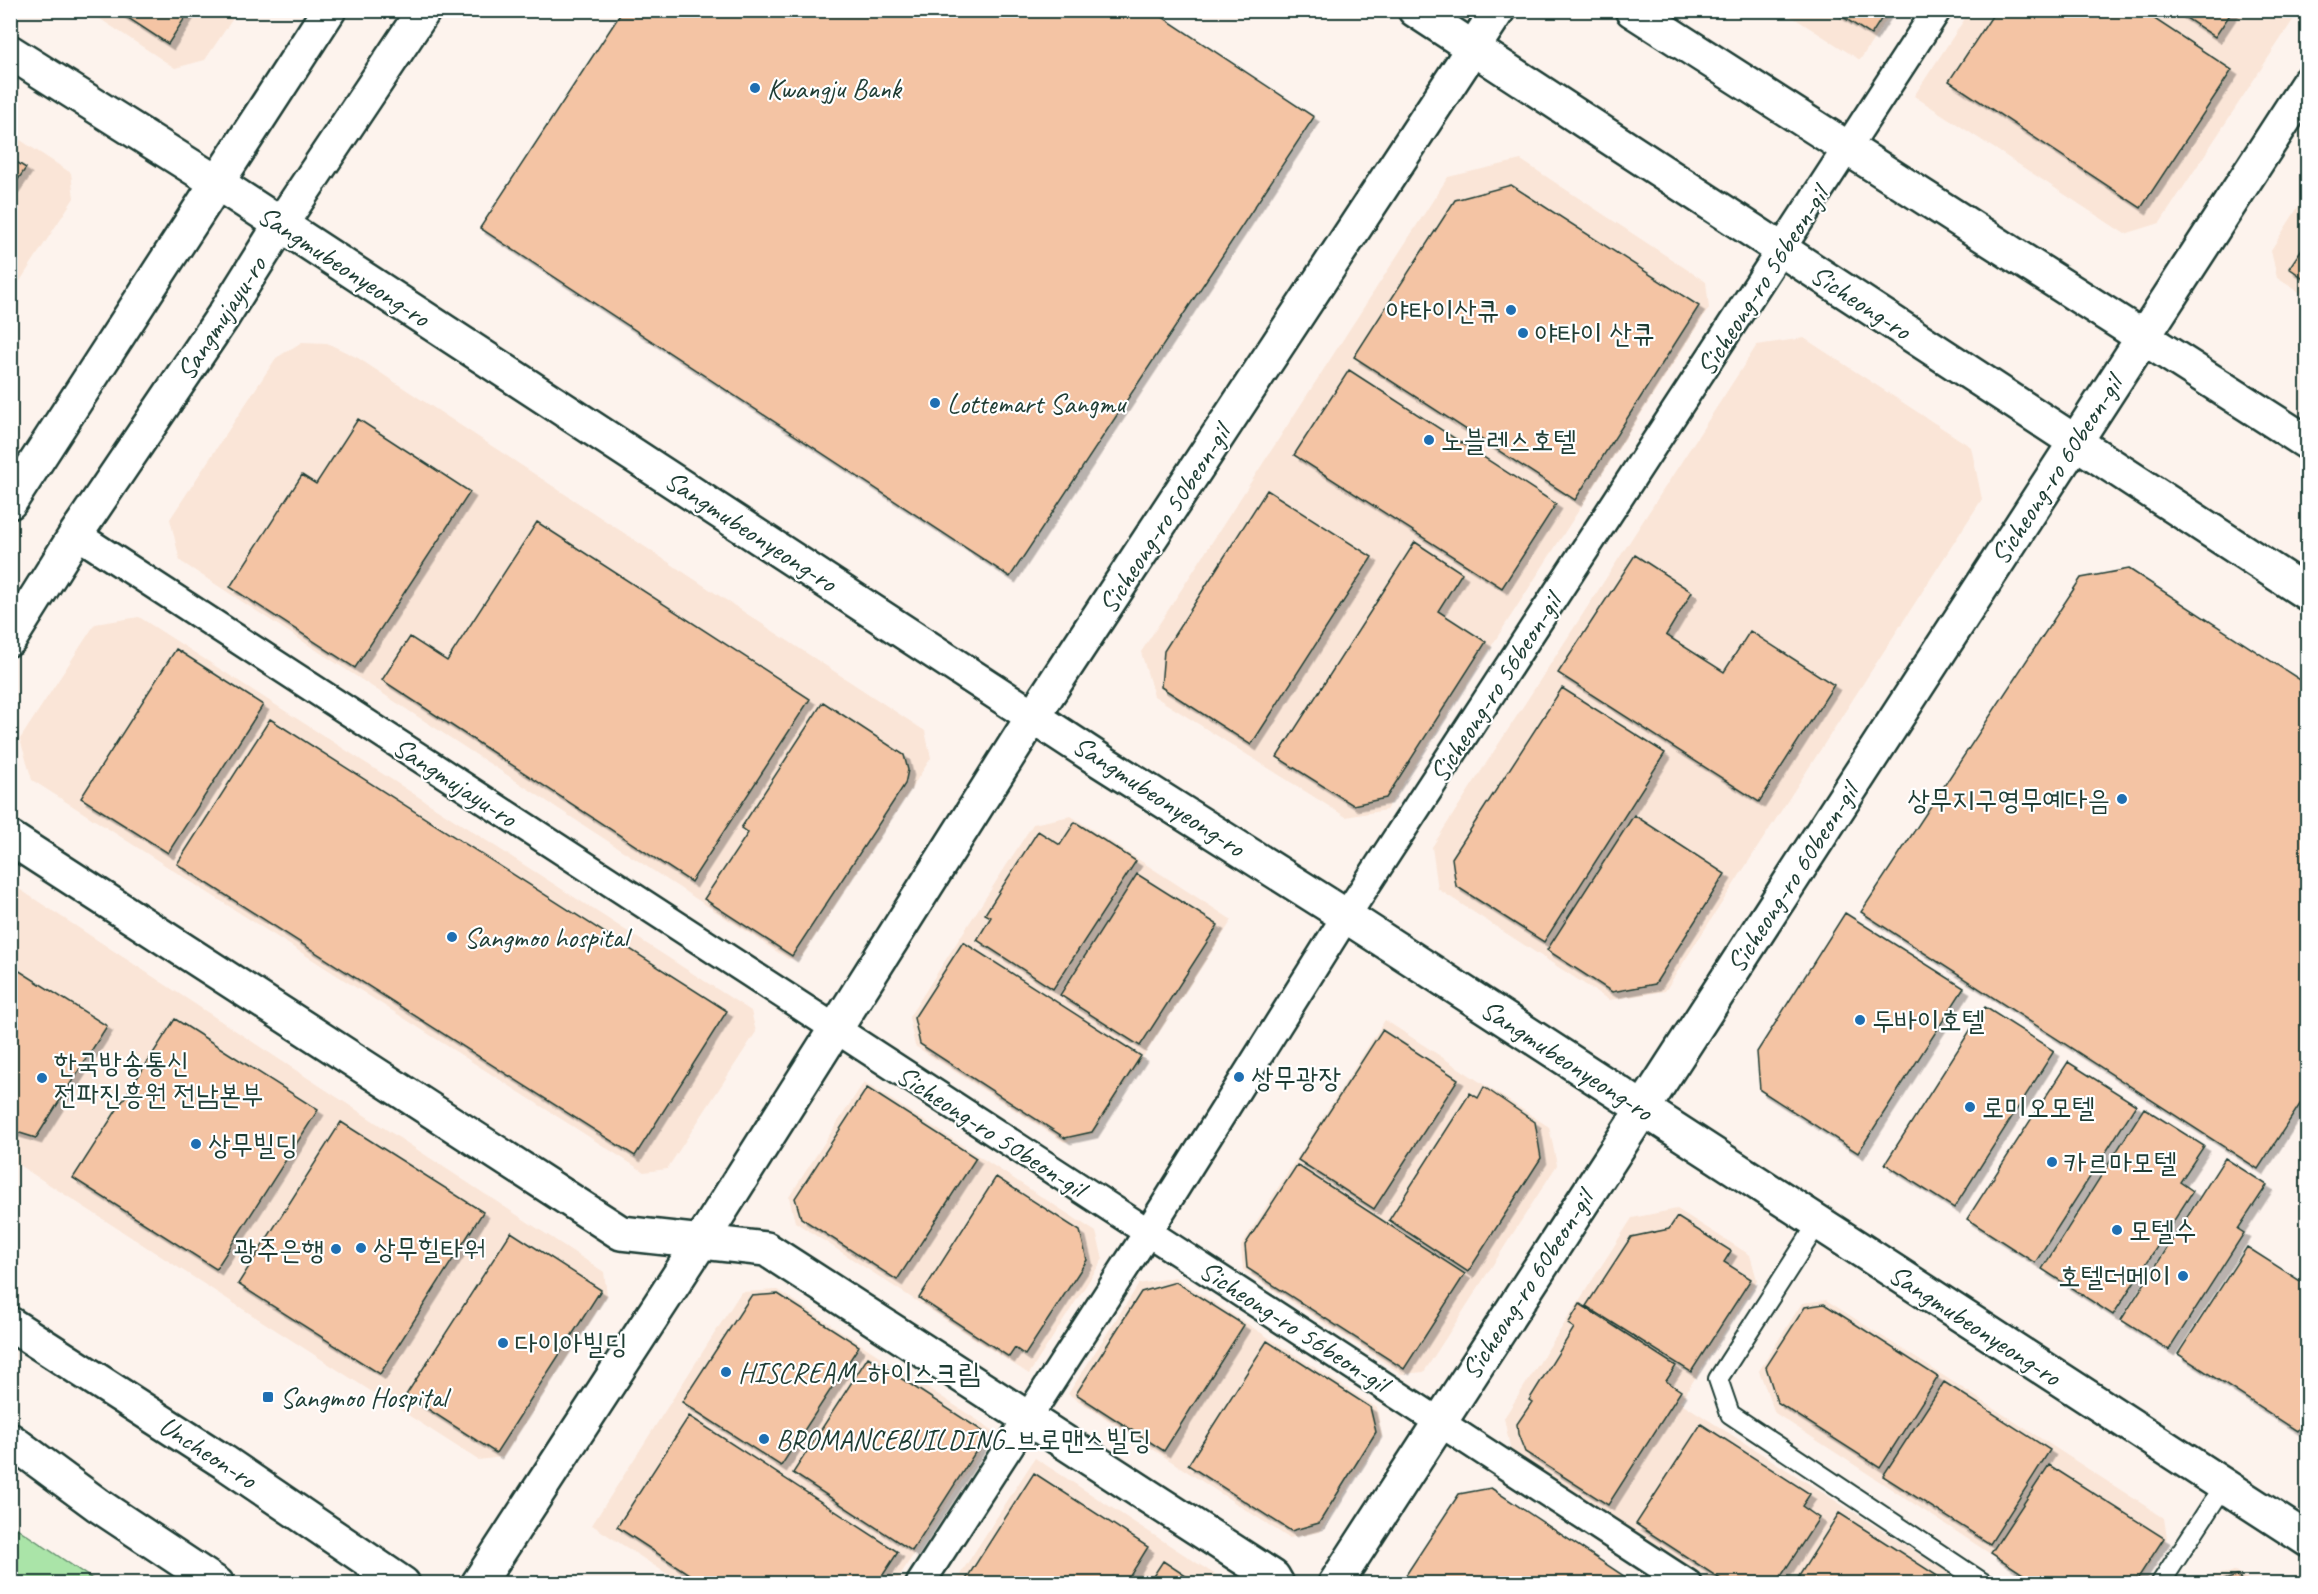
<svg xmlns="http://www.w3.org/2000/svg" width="2318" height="1594" viewBox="0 0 2318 1594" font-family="Caveat,'Poor Story',sans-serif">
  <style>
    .built { fill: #fae5d7 }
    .green { fill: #aae4a8; stroke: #64906e; stroke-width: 1.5 }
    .building { fill: #f4c4a4; stroke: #1f3d34; stroke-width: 1.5; filter: url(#shadow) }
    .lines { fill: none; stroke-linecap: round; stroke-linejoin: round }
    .service-casing { stroke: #1f3d34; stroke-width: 22 }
    .pedestrian-casing { stroke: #1f3d34; stroke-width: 32 }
    .minor-casing { stroke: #1f3d34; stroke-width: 38 }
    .tertiary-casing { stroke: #1f3d34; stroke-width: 38 }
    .service { stroke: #fff; stroke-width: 18 }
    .pedestrian { stroke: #fff; stroke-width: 27 }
    .minor { stroke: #fff; stroke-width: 33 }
    .tertiary { stroke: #fff; stroke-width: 33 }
    .poi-dot { fill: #1f6fb2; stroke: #fff; stroke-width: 2 }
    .labels { text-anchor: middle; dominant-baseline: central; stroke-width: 4.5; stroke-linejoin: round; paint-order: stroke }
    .poi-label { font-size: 28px; fill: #1f3d34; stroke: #fff; text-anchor: start }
    .street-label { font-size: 28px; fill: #1f3d34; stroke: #fff }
  </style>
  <defs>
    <filter id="shadow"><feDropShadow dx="5.5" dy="5.5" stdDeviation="0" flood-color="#0004"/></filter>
  </defs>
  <rect width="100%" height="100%" fill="#fdf3ed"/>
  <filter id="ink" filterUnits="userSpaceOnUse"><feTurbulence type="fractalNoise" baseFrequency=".0167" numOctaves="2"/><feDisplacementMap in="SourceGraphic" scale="12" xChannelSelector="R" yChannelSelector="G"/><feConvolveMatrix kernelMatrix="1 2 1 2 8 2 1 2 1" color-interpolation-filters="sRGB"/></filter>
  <g filter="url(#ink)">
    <!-- built -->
    <path class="built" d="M88,11H238L205,60L175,68Z
      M1783,11H1892L1860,60Z
      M1970,11H2299L2160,223L2125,234L1914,96Z
      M11,134L71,173L74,198L11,295Z
      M1521,160L1706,282L1709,308L1386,810L1346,817L1154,696L1141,652L1448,177Z
      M2307,193V297L2277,278L2271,250Z
      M1804,338L1971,447L1982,499L1665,991L1609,1000L1438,889L1432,847L1757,345Z
      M302,342L327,343L358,358L925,731L931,758L802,956L788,959L180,561L170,519L276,358Z
      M139,617L751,1011L756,1032L667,1169L644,1172L32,780L20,739L95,624Z
      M1071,816L1232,920L1093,1134L1064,1142L915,1046L909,1017L1033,824Z
      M10,883L604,1272L607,1295L503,1457L478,1460L11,1160Z
      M1385,1020L1549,1127L1557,1165L1424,1372L1402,1374L1243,1270L1241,1246Z
      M864,1082L1096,1232L1103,1259L1029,1374L795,1222L789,1197Z
      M1677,1209L1750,1255L1757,1280L1680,1402L1965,1583H1715L1511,1452L1504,1418L1632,1218Z
      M1175,1277L1377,1408L1382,1436L1319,1532L1289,1538L1068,1394L1139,1284Z
      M778,1290L994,1431L895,1583H681L592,1525L741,1292Z
      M1826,1300L2164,1518L2167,1538L2138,1583H2035L1775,1413L1759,1371L1802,1303Z
      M1035,1458L1228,1583L954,1584Z
      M2235,1572L2253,1583L2208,1584L2213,1575Z"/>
    <!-- green -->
    <path class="green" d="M11,1524L98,1583H11Z"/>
    <!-- building -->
    <path class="building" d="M116,10H190L168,44Z
      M623,10H1152L1314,117L1010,577L480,228Z
      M1832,10H1887L1871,35Z
      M1996,10H2141L2232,70L2141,208L1949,81Z
      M2174,10H2233L2215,37Z
      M10,158L26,168L10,191Z
      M1511,185L1699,306L1575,500L1354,357L1455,200Z
      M2308,240V281L2289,268Z
      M1349,370L1556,504L1502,588L1294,455Z
      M358,419L470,492L355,668L230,587L302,475L316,484Z
      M1267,490L1372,557L1251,745L1161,687L1164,651Z
      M537,522L810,699L691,882L382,680L410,637L447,661Z
      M1415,542L1462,573L1438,611L1486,642L1386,798L1353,805L1277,757Z
      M1635,555L1692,592L1666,635L1724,672L1750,631L1834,685L1759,802L1558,673Z
      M2129,569L2308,685V1092L2258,1169L1861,912L2081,578Z
      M176,649L263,705L168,853L81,798Z
      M1562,688L1665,753L1544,942L1456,886L1452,858Z
      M823,702L904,755L908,770L905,784L792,956L704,899L748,833L741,828Z
      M270,719L727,1011L635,1156L177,864Z
      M1634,815L1725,874L1655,984L1612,992L1547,950Z
      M1075,822L1136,861L1053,989L977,940L991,917L985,914L1038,831L1060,845Z
      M1137,874L1218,925L1140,1046L1060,995Z
      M1845,913L1964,988L1858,1153L1760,1090L1757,1052Z
      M963,942L1141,1056L1092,1132L1065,1138L920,1044L914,1018Z
      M10,965L107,1026L36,1138L10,1130Z
      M1985,1007L2054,1051L1954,1208L1885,1164Z
      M175,1019L318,1110L216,1269L73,1178Z
      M1382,1030L1458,1079L1374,1209L1298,1160Z
      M2068,1062L2136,1105L2035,1263L1967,1219Z
      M1484,1087L1535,1122L1541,1158L1468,1272L1389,1220L1470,1093L1478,1098Z
      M867,1088L976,1158L897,1280L801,1218L795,1198Z
      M2144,1108L2204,1146L2180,1182L2193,1191L2113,1315L2042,1269Z
      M341,1122L483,1212L380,1374L238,1284Z
      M2225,1158L2267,1185L2238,1229L2244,1233L2169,1350L2121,1320Z
      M1297,1165L1465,1274L1404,1369L1247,1268L1245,1245Z
      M996,1177L1080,1231L1087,1260L1025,1355L1015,1348L1009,1357L919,1298Z
      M1677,1217L1731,1251L1724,1262L1751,1279L1691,1372L1586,1306L1631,1237L1669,1229Z
      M511,1232L601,1290L496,1453L406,1395Z
      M2247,1247L2308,1286V1415L2297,1431L2178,1354Z
      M1176,1282L1244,1325L1164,1451L1076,1394L1141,1292Z
      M778,1294L859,1346L781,1466L682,1402L751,1296Z
      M1580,1304L1676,1366L1666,1381L1681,1391L1608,1505L1525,1452L1518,1434L1517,1424L1532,1402L1529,1400L1574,1328L1568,1324Z
      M1824,1304L1938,1377L1880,1468L1777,1402L1766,1367L1805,1307Z
      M1267,1341L1370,1407L1376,1432L1319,1523L1291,1531L1188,1465Z
      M868,1357L987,1434L912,1551L793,1473Z
      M1944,1382L2050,1450L1990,1544L1883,1476Z
      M689,1416L898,1552L877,1584H704L617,1527Z
      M1701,1424L1810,1494L1802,1506L1819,1518L1776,1584H1728L1636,1524Z
      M2049,1465L2164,1538L2134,1584H2038L1991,1553Z
      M1034,1473L1148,1547L1125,1584H963Z
      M1491,1488L1636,1584H1400L1459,1494Z
      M1839,1513L1950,1584H1794Z
      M1163,1561L1198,1584H1148Z
      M2237,1576L2246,1584H2214V1583Z"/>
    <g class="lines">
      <!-- service casing -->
      <g class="service-casing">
        <path id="service" d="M1818,1223L1718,1379L1730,1414L1985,1584
          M2160,1584L2223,1487"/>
      </g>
      <!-- pedestrian casing -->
      <g class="pedestrian-casing">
        <path id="pedestrian" d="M76,534L1688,1584
          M920,1584L1148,1232L1346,916L1937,10"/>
      </g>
      <!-- minor casing -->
      <g class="minor-casing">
        <path id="minor" d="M10,838L621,1233L766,1249L1273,1577L1277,1584
          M478,1584L702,1240L1034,715L1498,10
          M1335,1584L2308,83"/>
      </g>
      <!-- tertiary casing -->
      <g class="tertiary-casing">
        <path id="tertiary" d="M1415,10L2308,594
          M1632,10L2308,443
          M10,52L216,182L1101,761L1346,916L2308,1540
          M10,502L329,10
          M10,639L76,534L224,315L281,224L424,10
          M10,1324L224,1462L403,1584
          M10,1440L98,1505L217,1584"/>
      </g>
      <!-- service -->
      <use href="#service" class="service"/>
      <!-- pedestrian -->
      <use href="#pedestrian" class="pedestrian"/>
      <!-- minor -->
      <use href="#minor" class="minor"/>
      <!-- tertiary -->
      <use href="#tertiary" class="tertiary"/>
    </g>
  </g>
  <!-- markers -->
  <g class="poi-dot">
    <circle cx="755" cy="88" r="6"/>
    <circle cx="1511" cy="310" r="6"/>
    <circle cx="1523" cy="333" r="6"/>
    <circle cx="935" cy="403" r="6"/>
    <circle cx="1429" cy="440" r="6"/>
    <circle cx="2122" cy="799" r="6"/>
    <circle cx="452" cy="937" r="6"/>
    <circle cx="1860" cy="1020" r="6"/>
    <circle cx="1239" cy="1077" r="6"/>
    <circle cx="42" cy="1078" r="6"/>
    <circle cx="1970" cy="1107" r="6"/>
    <circle cx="196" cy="1144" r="6"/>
    <circle cx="2052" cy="1162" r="6"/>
    <circle cx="2117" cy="1230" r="6"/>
    <circle cx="361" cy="1248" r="6"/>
    <circle cx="336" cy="1249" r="6"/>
    <circle cx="2183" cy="1276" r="6"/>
    <circle cx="503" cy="1343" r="6"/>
    <circle cx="726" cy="1372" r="6"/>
    <rect x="262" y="1391" width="12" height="12" rx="3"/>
    <circle cx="764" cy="1439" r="6"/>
  </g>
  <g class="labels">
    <!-- poi labels -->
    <g class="poi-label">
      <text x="767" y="88">Kwangju Bank</text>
      <text x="1499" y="310" text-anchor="end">야타이산큐</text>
      <text x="1535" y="333">야타이 산큐</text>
      <text x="947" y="403">Lottemart Sangmu</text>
      <text x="1441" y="440">노블레스호텔</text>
      <text x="2110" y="799" text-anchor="end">상무지구영무예다음</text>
      <text x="464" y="937">Sangmoo hospital</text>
      <text x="1872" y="1020">두바이호텔</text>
      <text x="54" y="1062">한국방송통신<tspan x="54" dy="32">전파진흥원 전남본부</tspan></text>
      <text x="1251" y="1077">상무광장</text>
      <text x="1982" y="1107">로미오모텔</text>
      <text x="208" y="1144">상무빌딩</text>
      <text x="2064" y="1162">카르마모텔</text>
      <text x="2129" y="1230">모텔수</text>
      <text x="373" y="1248">상무힐타워</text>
      <text x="324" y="1249" text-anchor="end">광주은행</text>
      <text x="2171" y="1276" text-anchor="end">호텔더메이</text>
      <text x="515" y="1343">다이아빌딩</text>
      <text x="738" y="1372">HISCREAM_하이스크림</text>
      <text x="280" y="1397">Sangmoo Hospital</text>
      <text x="776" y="1439">BROMANCEBUILDING_브로맨스빌딩</text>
    </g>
    <!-- street labels -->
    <g class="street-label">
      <text transform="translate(344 266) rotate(33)">Sangmubeonyeong-ro</text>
      <text transform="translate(1762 281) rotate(-57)">Sicheong-ro 56beon-gil</text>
      <text transform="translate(1861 302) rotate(33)">Sicheong-ro</text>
      <text transform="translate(221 318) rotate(-57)">Sangmujayu-ro</text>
      <text transform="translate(2056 470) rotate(-57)">Sicheong-ro 60beon-gil</text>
      <text transform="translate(1164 519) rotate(-57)">Sicheong-ro 50beon-gil</text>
      <text transform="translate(751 531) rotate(33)">Sangmubeonyeong-ro</text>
      <text transform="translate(1495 688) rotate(-57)">Sicheong-ro 56beon-gil</text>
      <text transform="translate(455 782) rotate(33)">Sangmujayu-ro</text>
      <text transform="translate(1159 796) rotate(33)">Sangmubeonyeong-ro</text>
      <text transform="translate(1792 878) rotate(-57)">Sicheong-ro 60beon-gil</text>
      <text transform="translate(1567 1060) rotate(33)">Sangmubeonyeong-ro</text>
      <text transform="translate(991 1131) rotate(33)">Sicheong-ro 50beon-gil</text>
      <text transform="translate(1527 1285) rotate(-57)">Sicheong-ro 60beon-gil</text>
      <text transform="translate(1975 1325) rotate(33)">Sangmubeonyeong-ro</text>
      <text transform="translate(1294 1326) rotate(33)">Sicheong-ro 56beon-gil</text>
      <text transform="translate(208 1452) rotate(33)">Uncheon-ro</text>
    </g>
  </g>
  <!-- margin -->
  <rect width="2318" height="1594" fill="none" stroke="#fff" stroke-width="36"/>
  <rect x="18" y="18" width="2282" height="1558" fill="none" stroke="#1f3d34" stroke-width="2" filter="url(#ink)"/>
</svg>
